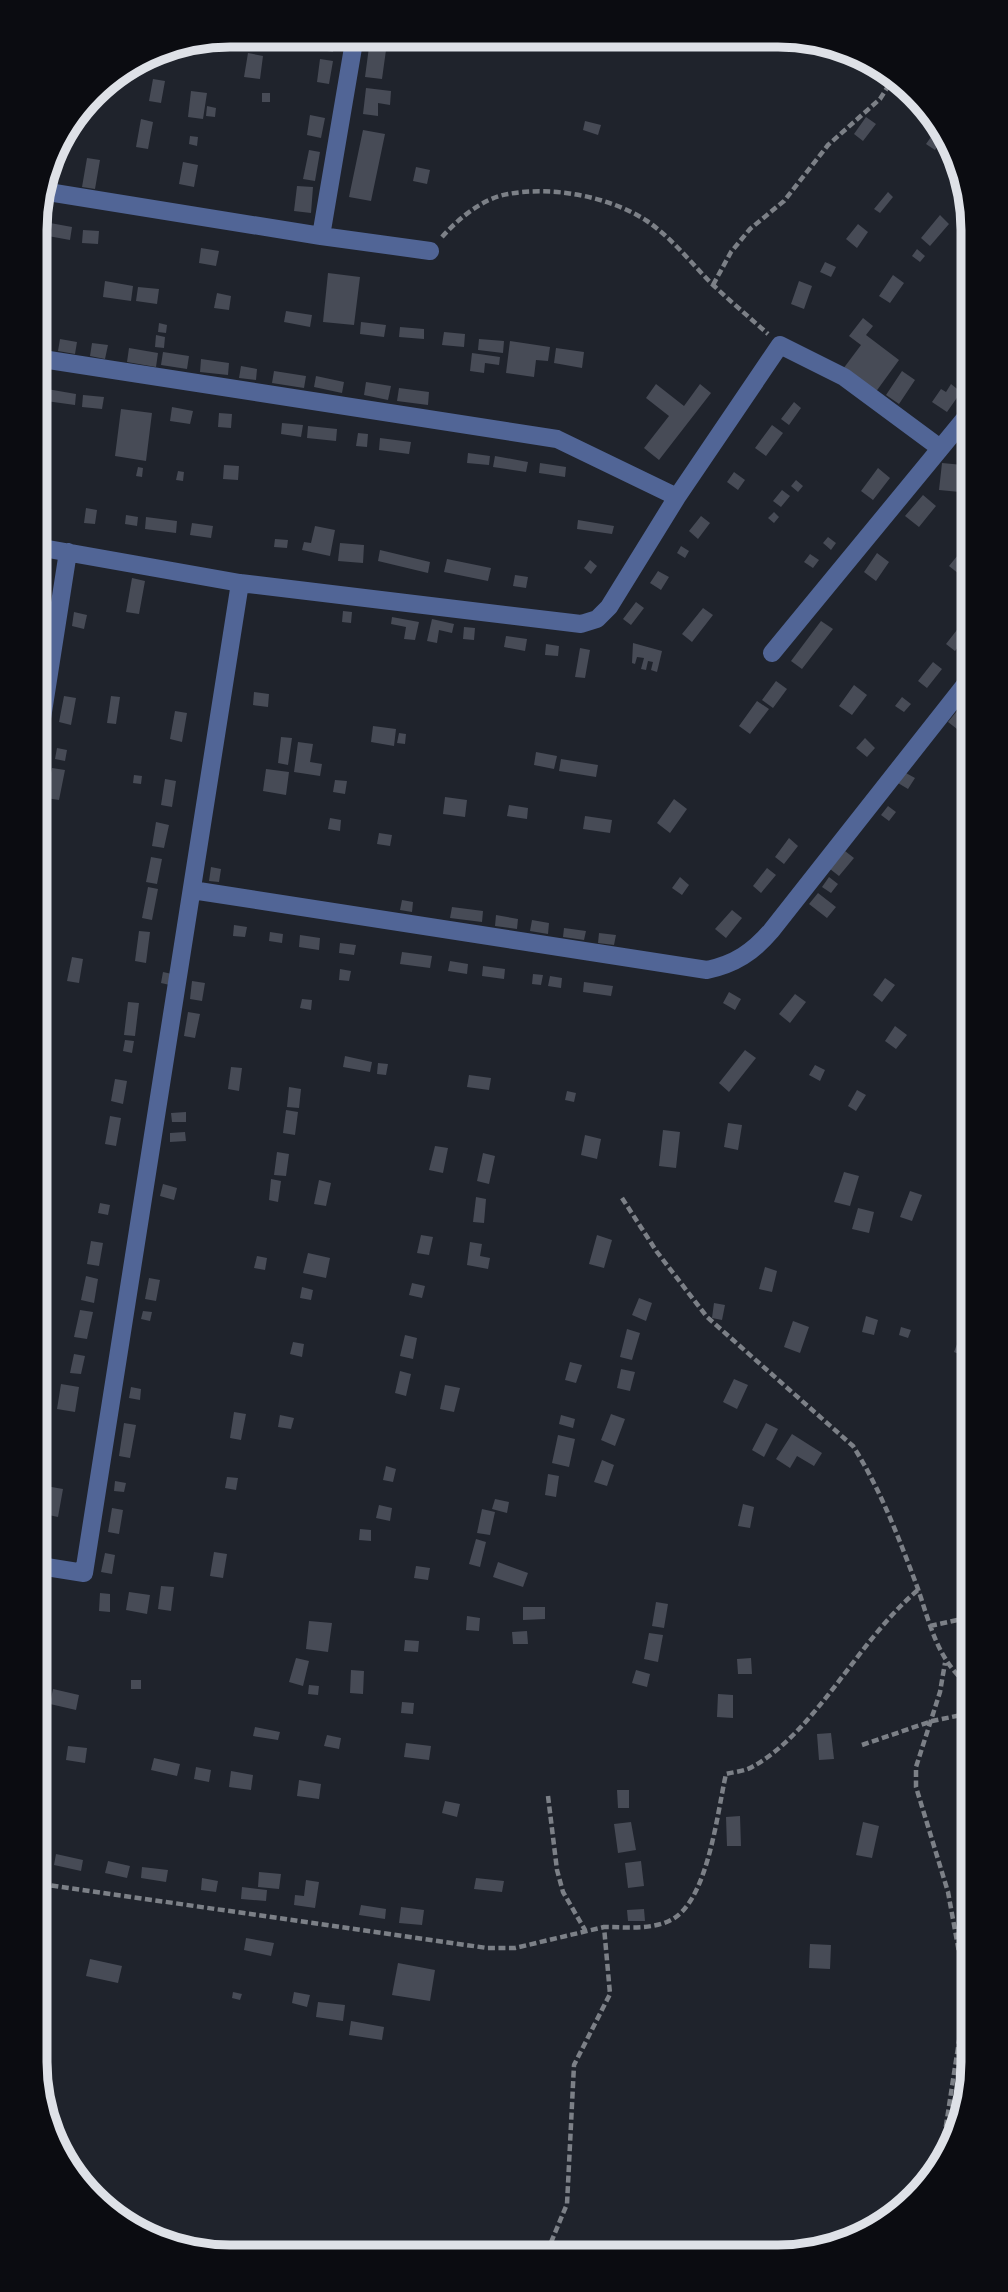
<svg xmlns="http://www.w3.org/2000/svg" width="1008" height="2292" viewBox="0 0 1008 2292" font-family="'Fira Sans Condensed',sans-serif">
  <style>
    .building { fill: #474b56 }
    .lines { fill: none; stroke-linecap: round; stroke-linejoin: round }
    .path { stroke: #7c8087; stroke-width: 4.5; stroke-dasharray: 7 3.5; stroke-linecap: butt }
    .minor { stroke: #516596; stroke-width: 18 }
    .rim { fill: none; stroke: #dee1e7; stroke-width: 9 }
  </style>
  <rect width="100%" height="100%" fill="#1f232c"/>
  <!-- building -->
  <path class="building" d="M323,36H335L333,52L321,50Z
    M373,36H388V41L373,39Z
    M369,47L386,50L382,79L365,77Z
    M248,53L263,56L260,79L244,77Z
    M320,59L333,61L329,84L317,82Z
    M153,79L165,81L161,103L149,101Z
    M366,88L391,91L390,105L378,103V116L363,114Z
    M191,91L207,93L203,119L188,117Z
    M262,93H270V102H262Z
    M207,106L216,108L215,117L206,116Z
    M310,115L325,118L321,138L307,135Z
    M866,117L876,124L863,141L854,134Z
    M141,119L153,122L148,149L136,147Z
    M585,121L601,125L598,135L583,130Z
    M363,130L385,134L371,201L349,197Z
    M936,130L942,140L935,150L926,144Z
    M190,136L198,137L197,146L189,144Z
    M309,150L320,152L315,181L303,179Z
    M87,158L100,160L95,189L82,187Z
    M183,162L198,165L194,187L179,184Z
    M416,167L430,170L427,184L413,181Z
    M297,186L313,187L311,213L294,211Z
    M888,192L893,197L880,213L874,209Z
    M940,215L949,224L930,246L921,238Z
    M50,223L72,227L70,240L48,236Z
    M858,224L868,232L857,248L846,239Z
    M83,230L99,231L98,244L82,243Z
    M201,248L219,251L216,266L199,263Z
    M917,249L925,256L920,262L912,256Z
    M825,262L836,267L831,277L820,272Z
    M328,273L360,277L354,325L323,322Z
    M893,275L904,283L890,303L879,296Z
    M105,281L133,286L131,301L103,297Z
    M799,281L812,286L804,309L791,304Z
    M138,287L159,289L157,304L136,301Z
    M217,293L231,296L229,310L214,308Z
    M286,311L312,315L310,327L284,322Z
    M863,318L873,326L866,335L899,360L875,393L843,369L861,345L849,336Z
    M361,322L386,325L384,337L360,334Z
    M159,323L167,325L166,333L158,332Z
    M400,327L424,329V339L399,337Z
    M444,332L465,334L464,347L442,345Z
    M36,333L43,334L40,346L36,345Z
    M156,335L165,337L164,348L155,347Z
    M60,339L77,342L75,354L58,351Z
    M479,339L504,341L503,353L478,350Z
    M510,341L550,347L548,361L536,360L534,377L506,373Z
    M92,343L108,345L105,359L90,356Z
    M129,348L158,353L156,367L127,362Z
    M556,348L584,352L582,368L554,363Z
    M163,352L189,356L187,369L161,365Z
    M472,353L500,357L499,365L485,363L484,373L470,371Z
    M201,359L229,363L228,375L200,372Z
    M967,360V382L957,376Z
    M241,366L257,369L256,380L239,378Z
    M274,371L306,376L304,388L272,383Z
    M902,371L915,380L899,404L886,395Z
    M316,376L344,382L342,393L314,387Z
    M366,382L391,386L388,400L364,395Z
    M656,384L684,406L700,384L711,393L659,460L644,448L669,416L646,398Z
    M951,384L961,392L947,412L932,402L941,389L946,392Z
    M399,388L429,392L428,405L397,401Z
    M47,389L76,394L75,405L46,401Z
    M83,395L104,397L102,409L82,407Z
    M794,402L801,408L789,425L781,419Z
    M172,407L193,411L190,424L170,421Z
    M121,409L152,413L146,461L115,456Z
    M219,413L232,414L231,428L218,427Z
    M282,423L303,425L301,437L281,434Z
    M772,425L783,433L766,456L755,448Z
    M308,426L337,429L336,441L307,438Z
    M358,433L368,434L367,447L356,446Z
    M380,438L411,442L409,454L379,450Z
    M468,453L490,456L489,465L467,463Z
    M495,456L528,462L526,472L493,467Z
    M540,463L566,467L565,477L539,473Z
    M942,463L963,465L960,492L939,490Z
    M224,465L239,466L238,480L223,479Z
    M138,467L143,468L142,477L136,476Z
    M878,468L890,478L873,500L861,491Z
    M178,471L184,472L183,481L176,480Z
    M734,472L745,480L738,490L727,482Z
    M796,480L803,486L798,492L791,486Z
    M782,490L790,496L781,507L773,501Z
    M923,495L936,506L919,527L905,516Z
    M36,501L50,503L48,514L36,512Z
    M86,508L97,510L95,524L84,523Z
    M774,512L779,517L774,523L768,518Z
    M126,515L138,517L137,526L125,524Z
    M701,516L710,523L698,539L689,531Z
    M146,517L177,521L176,533L145,529Z
    M578,520L614,526L612,534L577,529Z
    M192,523L213,526L211,538L190,535Z
    M315,526L335,530L330,556L302,550L304,542L311,543Z
    M828,537L836,543L831,550L823,543Z
    M275,539L288,540L287,548L274,547Z
    M340,543L364,545L363,563L338,561Z
    M681,546L689,551L685,558L677,553Z
    M380,550L430,562L428,573L378,561Z
    M877,553L889,562L876,581L864,572Z
    M810,554L819,560L813,568L804,562Z
    M958,555L968,562L959,574L949,566Z
    M447,559L491,568L488,581L444,572Z
    M590,560L597,566L591,574L584,568Z
    M658,571L669,577L661,590L650,583Z
    M515,575L528,577L526,588L513,586Z
    M132,578L145,581L139,614L126,612Z
    M636,602L644,608L631,625L623,619Z
    M703,608L713,615L692,642L682,634Z
    M343,611L352,612L351,623L342,622Z
    M74,612L87,615L84,629L72,626Z
    M392,617L419,622L415,640L404,639L406,627L391,624Z
    M432,619L454,624L452,633L439,630L437,643L427,641Z
    M821,621L833,629L802,669L791,661Z
    M960,626L968,635L955,651L946,644Z
    M464,627L475,628L474,640L463,639Z
    M506,636L527,639L525,651L504,647Z
    M633,643L662,651L657,672L651,670L653,662L648,661L646,670L641,669L644,658L637,657L635,664L632,663Z
    M546,644L559,646L558,656L545,655Z
    M580,648L590,650L585,678L575,677Z
    M933,662L942,669L927,688L918,681Z
    M776,681L787,689L773,708L762,700Z
    M854,685L867,695L852,715L839,706Z
    M254,692L269,694L268,707L253,705Z
    M64,696L76,698L71,725L59,722Z
    M111,696L120,697L116,724L107,723Z
    M902,697L911,704L904,712L895,706Z
    M757,701L769,709L750,734L739,726Z
    M965,701L968,704V715L957,729L948,722Z
    M175,711L187,713L182,742L170,739Z
    M373,726L396,729L394,746L371,742Z
    M399,733L406,734L405,744L397,743Z
    M281,737L292,738L288,765L278,763Z
    M865,738L875,748L867,757L856,748Z
    M298,742L313,744L310,762L322,764L320,776L294,772Z
    M57,748L67,750L65,761L55,759Z
    M536,752L557,756L554,769L534,765Z
    M561,759L598,765L596,777L559,771Z
    M52,768L65,770L59,800L46,798Z
    M266,769L289,772L286,795L263,791Z
    M904,772L915,778L908,789L898,783Z
    M134,775L142,776L141,784L133,783Z
    M165,779L176,781L172,807L161,805Z
    M335,780L347,781L345,794L333,792Z
    M445,797L467,800L465,817L443,814Z
    M674,799L687,809L670,833L657,823Z
    M509,805L528,808L527,819L507,816Z
    M888,806L896,812L889,821L881,815Z
    M585,816L612,820L610,833L583,829Z
    M330,818L341,820L340,831L328,829Z
    M156,822L169,825L164,848L152,846Z
    M379,833L392,835L390,846L377,844Z
    M789,838L798,846L784,864L775,857Z
    M38,848L46,849L44,860L38,859Z
    M845,851L854,858L839,876L830,869Z
    M151,857L162,859L157,884L146,882Z
    M38,861L48,862L46,876L38,874Z
    M211,867L221,869L219,882L209,881Z
    M767,868L776,875L761,893L753,886Z
    M680,877L689,885L682,895L672,888Z
    M829,877L838,884L831,893L822,887Z
    M38,885L47,887L45,899L38,898Z
    M148,887L158,889L152,920L142,918Z
    M818,893L836,907L827,918L809,904Z
    M402,900L413,902L412,912L400,910Z
    M38,902L43,903L42,913L38,912Z
    M452,907L483,911L482,922L450,918Z
    M732,910L742,918L726,938L715,929Z
    M496,915L518,919L517,929L495,926Z
    M532,920L549,923L548,934L530,931Z
    M234,925L247,927L245,937L233,936Z
    M564,928L586,931L584,940L563,937Z
    M139,931L150,932L146,963L135,961Z
    M270,932L283,934L282,943L269,941Z
    M599,933L616,935L614,945L598,943Z
    M300,935L320,938L319,950L299,947Z
    M340,943L356,945L354,955L339,953Z
    M402,952L432,956L430,968L400,964Z
    M72,957L83,959L79,983L67,981Z
    M450,961L468,964L467,974L448,971Z
    M483,966L505,969L504,979L482,976Z
    M340,969L351,971L349,981L339,980Z
    M163,972L172,974L170,985L161,983Z
    M533,974L543,975L541,985L532,984Z
    M550,976L562,978L561,988L548,986Z
    M885,978L895,985L882,1002L873,995Z
    M192,981L205,983L202,1001L190,999Z
    M584,982L613,986L611,996L583,992Z
    M729,992L741,999L735,1010L723,1003Z
    M795,994L806,1002L790,1023L779,1014Z
    M302,999L312,1000L311,1010L300,1008Z
    M128,1002L139,1003L135,1036L124,1035Z
    M188,1012L200,1014L195,1038L184,1036Z
    M895,1026L907,1035L896,1049L885,1041Z
    M125,1040L134,1041L132,1053L123,1051Z
    M745,1050L756,1058L729,1092L719,1083Z
    M345,1056L372,1062L370,1072L343,1067Z
    M378,1063L388,1064L386,1075L377,1074Z
    M815,1065L825,1070L820,1081L809,1075Z
    M231,1067L242,1068L239,1091L228,1089Z
    M469,1075L491,1078L489,1090L467,1087Z
    M115,1079L127,1081L123,1104L111,1101Z
    M289,1087L301,1089L299,1108L287,1107Z
    M857,1090L866,1095L856,1111L848,1106Z
    M567,1091L576,1093L574,1102L565,1100Z
    M286,1110L298,1112L295,1135L283,1133Z
    M186,1112V1122H172L171,1113Z
    M110,1116L121,1118L116,1146L105,1144Z
    M728,1123L742,1125L738,1150L724,1147Z
    M663,1130L680,1132L676,1168L659,1166Z
    M185,1132L186,1141L170,1142V1133Z
    M585,1135L601,1139L597,1159L581,1155Z
    M435,1146L448,1148L443,1173L429,1170Z
    M277,1152L289,1154L286,1176L274,1175Z
    M483,1153L495,1156L489,1184L477,1181Z
    M844,1172L859,1176L850,1206L834,1202Z
    M271,1179L281,1181L278,1202L269,1200Z
    M319,1180L331,1183L326,1206L314,1204Z
    M163,1184L177,1188L174,1200L160,1196Z
    M910,1191L922,1195L912,1221L900,1217Z
    M476,1197L486,1199L484,1223L473,1222Z
    M100,1203L110,1205L108,1215L98,1213Z
    M858,1208L874,1212L869,1233L852,1229Z
    M421,1235L433,1237L429,1255L417,1253Z
    M597,1235L612,1240L604,1268L589,1264Z
    M91,1241L103,1243L99,1266L87,1264Z
    M470,1242L482,1244L480,1256L490,1258L488,1269L467,1265Z
    M308,1253L330,1258L326,1278L303,1273Z
    M257,1256L267,1258L265,1270L254,1268Z
    M765,1267L777,1271L772,1292L759,1289Z
    M86,1276L98,1279L94,1303L81,1300Z
    M149,1278L160,1280L156,1301L145,1299Z
    M412,1283L425,1286L422,1298L409,1295Z
    M302,1287L313,1290L311,1300L300,1298Z
    M639,1298L652,1303L646,1321L632,1315Z
    M714,1303L725,1305L722,1320L712,1318Z
    M80,1310L93,1312L87,1339L74,1337Z
    M143,1311L152,1312L150,1321L141,1319Z
    M866,1316L878,1320L874,1335L862,1332Z
    M793,1321L809,1327L800,1353L784,1347Z
    M901,1327L911,1330L908,1338L899,1335Z
    M627,1329L640,1333L632,1360L620,1357Z
    M962,1331L970,1334L966,1357L954,1352Z
    M405,1335L417,1338L413,1359L400,1356Z
    M293,1342L304,1344L302,1357L290,1354Z
    M74,1354L85,1356L81,1374L70,1373Z
    M570,1362L582,1365L576,1383L565,1380Z
    M621,1369L635,1372L630,1391L617,1388Z
    M400,1371L411,1374L406,1396L395,1393Z
    M734,1379L748,1385L737,1409L723,1402Z
    M61,1384L79,1387L75,1412L57,1409Z
    M445,1385L460,1388L454,1412L440,1409Z
    M131,1387L141,1389L140,1400L129,1398Z
    M234,1412L246,1414L241,1440L230,1438Z
    M611,1414L625,1419L615,1446L601,1440Z
    M280,1415L294,1418L291,1429L278,1427Z
    M561,1415L575,1419L573,1428L559,1424Z
    M124,1423L136,1425L130,1458L119,1456Z
    M766,1423L778,1429L764,1457L752,1450Z
    M792,1434L822,1453L814,1466L797,1456L790,1468L776,1459Z
    M558,1435L575,1439L569,1467L552,1463Z
    M602,1460L614,1465L607,1486L594,1482Z
    M386,1466L396,1469L393,1482L383,1480Z
    M548,1474L559,1476L556,1497L545,1495Z
    M227,1477L238,1478L236,1490L225,1488Z
    M115,1481L126,1483L124,1492L114,1491Z
    M40,1485L63,1489L58,1517L44,1514L46,1500L40,1499Z
    M495,1499L509,1502L507,1513L492,1509Z
    M743,1504L754,1507L750,1528L738,1526Z
    M379,1505L392,1508L390,1521L376,1518Z
    M112,1508L123,1510L119,1534L108,1532Z
    M482,1509L495,1512L490,1535L477,1533Z
    M360,1529L371,1530V1541L359,1540Z
    M476,1539L486,1542L480,1567L469,1564Z
    M214,1552L227,1554L223,1578L210,1576Z
    M105,1553L115,1555L112,1574L101,1572Z
    M498,1562L528,1573L523,1587L493,1577Z
    M416,1566L430,1568L428,1580L414,1578Z
    M161,1586L174,1587L171,1611L158,1609Z
    M129,1592L150,1595L147,1614L126,1610Z
    M100,1593L110,1594V1612L99,1611Z
    M656,1602L668,1604L664,1628L652,1626Z
    M523,1607H545V1619L523,1620Z
    M467,1616L480,1618L479,1631L466,1630Z
    M309,1621L332,1623L328,1652L306,1649Z
    M527,1631L528,1644H513L512,1632Z
    M649,1633L663,1635L658,1662L644,1659Z
    M405,1640L419,1641L418,1652L404,1651Z
    M296,1658L309,1661L303,1686L289,1682Z
    M751,1658L752,1674H738L737,1659Z
    M351,1670L364,1671L363,1694L350,1693Z
    M636,1670L650,1674L647,1687L632,1683Z
    M131,1680H141V1689H131Z
    M309,1685L319,1686L318,1695L308,1694Z
    M53,1689L79,1695L76,1710L50,1704Z
    M718,1694L733,1695V1718L717,1717Z
    M402,1702L414,1703L413,1714L401,1713Z
    M255,1727L280,1732L278,1740L253,1736Z
    M831,1733L834,1759L819,1760L817,1734Z
    M327,1735L341,1738L339,1749L324,1746Z
    M41,1740L48,1742L47,1757L41,1756Z
    M406,1743L431,1746L429,1760L404,1757Z
    M68,1746L87,1748L85,1763L66,1760Z
    M154,1758L180,1764L177,1776L151,1770Z
    M196,1767L211,1770L209,1782L194,1779Z
    M231,1771L253,1775L251,1790L229,1787Z
    M299,1780L321,1784L319,1799L297,1796Z
    M617,1790H629V1808H618Z
    M445,1801L460,1804L457,1817L442,1813Z
    M740,1816L741,1846H727L726,1817Z
    M631,1822L636,1850L618,1853L614,1824Z
    M863,1822L879,1826L872,1858L856,1855Z
    M56,1854L83,1860L81,1871L54,1865Z
    M108,1861L130,1866L127,1878L105,1873Z
    M641,1861L644,1886L628,1888L625,1863Z
    M142,1867L168,1870L166,1882L141,1878Z
    M259,1872L281,1874L279,1889L258,1887Z
    M202,1878L218,1881L216,1892L201,1890Z
    M476,1878L504,1881L502,1892L474,1889Z
    M306,1880L319,1882L315,1908L294,1905L295,1895L304,1896Z
    M242,1887L267,1890L266,1901L241,1899Z
    M361,1905L386,1909L385,1919L359,1915Z
    M401,1907L424,1910L422,1925L399,1923Z
    M644,1909L645,1921H628L627,1910Z
    M246,1938L274,1943L271,1956L244,1950Z
    M810,1944L831,1945L830,1969L809,1968Z
    M90,1959L122,1966L118,1983L86,1976Z
    M398,1963L435,1970L430,2001L392,1995Z
    M233,1992L242,1994L240,2000L232,1998Z
    M294,1992L310,1995L307,2007L292,2003Z
    M318,2002L345,2005L343,2021L316,2017Z
    M351,2021L384,2027L382,2040L349,2035Z"/>
  <g class="lines">
    <!-- path -->
    <path class="path" d="M442,237C458,219 483,198 508,194C552,186 609,196 647,221C672,238 691,263 712,284C730,301 749,317 768,334
      M713,285L731,252L750,229L784,201L828,145L880,99L894,77
      M622,1198L657,1252L707,1317L853,1446C881,1490 900,1541 918,1589C931,1627 938,1662 971,1687
      M930,1626L971,1617
      M862,1745L932,1721L971,1713
      M548,1796L557,1870L563,1892L585,1930
      M41,1884L487,1948H515L604,1927
      M941,2158L961,2028V1963L948,1892L916,1787V1767L940,1692L945,1663
      M547,2252L567,2204L574,2065L610,1994L604,1927C625,1927 649,1930 669,1921C708,1904 717,1813 726,1774C734,1772 745,1771 752,1767C816,1732 859,1639 918,1590"/>
    <!-- minor -->
    <path class="minor" d="M42,191L321,236L355,36
      M321,236L430,251
      M36,358L557,439L677,497
      M37,547L240,583L581,624L597,619L609,607L677,497L780,345L844,377L940,448
      M772,653L967,416
      M37,750L68,552
      M192,890L707,970C735,964 753,952 771,931L968,681
      M40,1566L84,1573L240,583"/>
  </g>
  <!-- crop -->
  <path d="M0 0H1008V2292H0ZM230 47H778A183 183 0 0 1 961 230V2062A183 183 0 0 1 778 2245H230A183 183 0 0 1 47 2062V230A183 183 0 0 1 230 47Z" fill="#0b0c11" fill-rule="evenodd"/>
  <path class="rim" d="M230 47H778A183 183 0 0 1 961 230V2062A183 183 0 0 1 778 2245H230A183 183 0 0 1 47 2062V230A183 183 0 0 1 230 47Z"/>
</svg>
